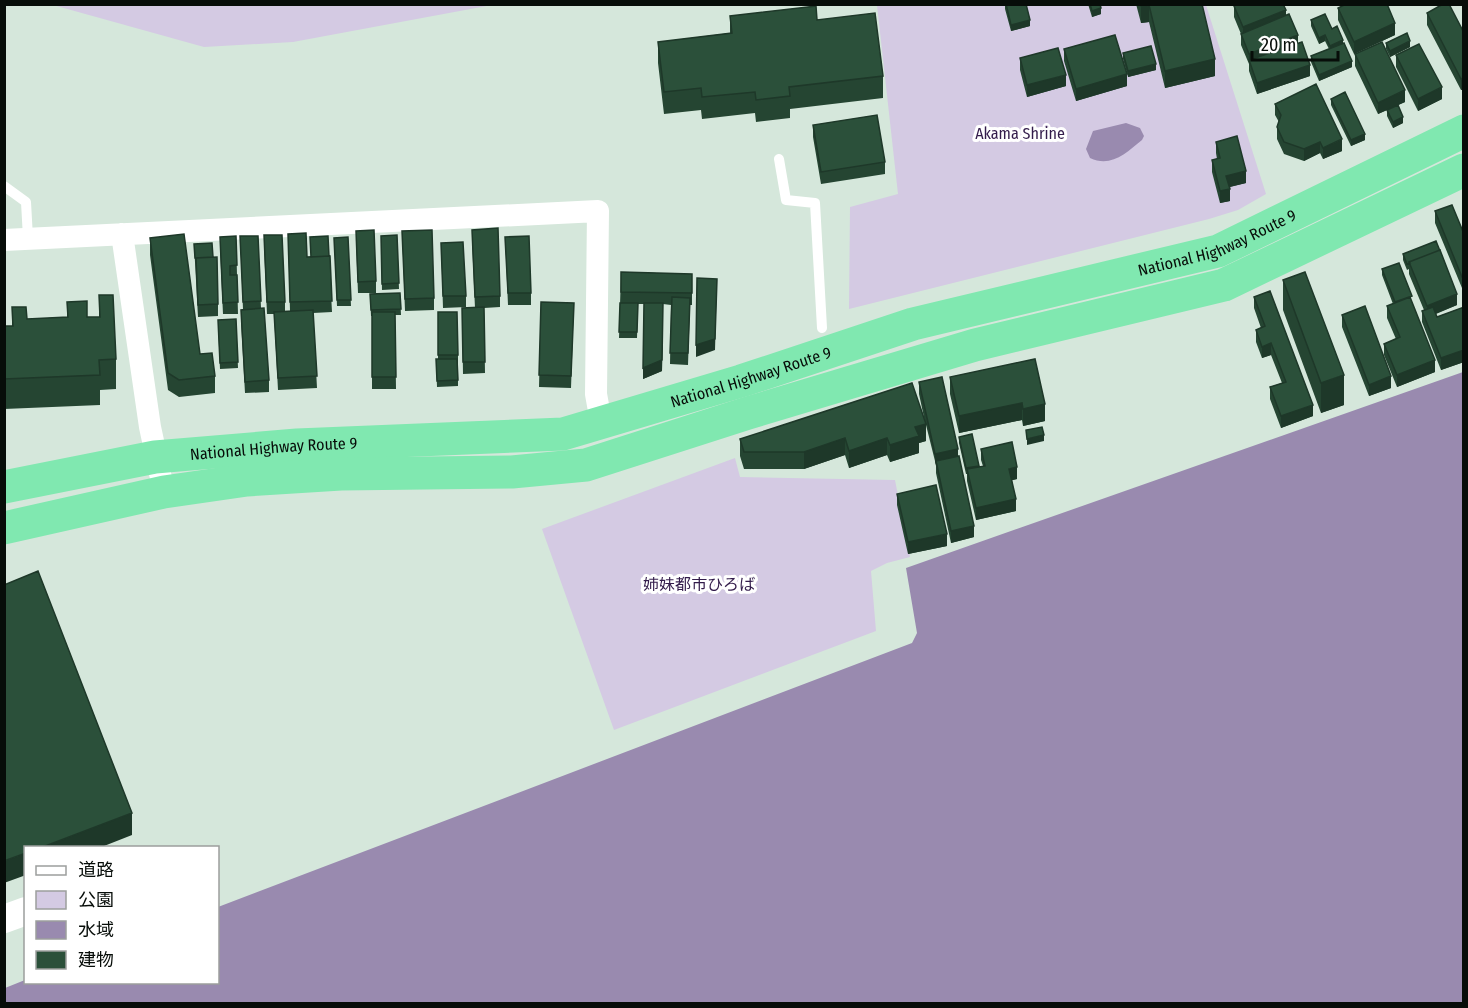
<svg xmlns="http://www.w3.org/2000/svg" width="1468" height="1008" viewBox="0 0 1468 1008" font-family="'Fira Sans Condensed','Noto Sans JP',sans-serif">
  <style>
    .green { fill: #d4cae3 }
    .water { fill: #998aaf }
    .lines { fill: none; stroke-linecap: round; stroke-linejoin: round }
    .service { stroke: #fff; stroke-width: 10 }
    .minor { stroke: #fff; stroke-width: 22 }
    .tertiary { stroke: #fff; stroke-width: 28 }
    .trunk { stroke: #80e8b0; stroke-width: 33 }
    .wall { fill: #254532 }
    .shaded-wall { fill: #1e3829 }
    .building { fill: #2b503a; stroke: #1e3829; stroke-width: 1.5 }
    .labels { text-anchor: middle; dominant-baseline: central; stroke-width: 6; stroke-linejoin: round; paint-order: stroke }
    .park-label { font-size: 16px; fill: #331c4b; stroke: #fff }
    .street-label { font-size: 16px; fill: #070d09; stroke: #fff }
  </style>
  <rect width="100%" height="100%" fill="#d5e7db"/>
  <!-- green -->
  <path class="green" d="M53,5H492L293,42L204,47Z
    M877,5H1206L1266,194L1238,210L1209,219L849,309L850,207L898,194Z
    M735,458L740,477L895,480L910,557L887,563L871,571L876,631L614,730L542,529Z"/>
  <!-- water -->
  <path class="water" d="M1126,123L1140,128L1144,136L1142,140C1126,153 1111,168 1090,158L1086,149L1093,131Z
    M1463,372V1003H5V988L25,980L26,982H218V907L912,643L917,633L906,568Z"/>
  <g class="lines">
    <!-- service -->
    <path class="service" d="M779,159L786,200L815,203L822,328
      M4,186L26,202L28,238"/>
    <!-- minor -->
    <path class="minor" d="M122,234L150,427L164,492
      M4,240L598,211L596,394L601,422"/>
    <!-- tertiary -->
    <path class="tertiary" d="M4,919L26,911"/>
    <!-- trunk -->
    <g class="trunk">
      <path id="s1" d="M4,487L155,457L297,445L563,434L741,381L913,324L1218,251L1464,131"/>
      <path d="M4,528L164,492L247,480L341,474L512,472L586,465L748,413L975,345L1224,285L1464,170"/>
    </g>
  </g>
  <!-- wall -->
  <path class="wall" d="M1005,4L1030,26L1011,31L1005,9Z
    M1088,4H1100L1101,14L1092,17Z
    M1136,4H1202L1215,76L1165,88L1149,22L1141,23Z
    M1234,6L1286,15L1298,43L1310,76L1257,94L1249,71V64L1241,45V34L1234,17Z
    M1338,8L1395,35L1354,54L1338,20Z
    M1427,13L1464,33V89L1461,90L1427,25Z
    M730,16L817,20L883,76V98L790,109V118L756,122L755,113L702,119L701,110L664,114L658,63V42L730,33Z
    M1311,20L1332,29L1343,43L1352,67L1319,81L1311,62V56L1329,49L1325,41L1319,44L1311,26Z
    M1386,43L1410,47L1390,57L1386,49Z
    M1064,49L1127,86L1076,101L1064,61Z
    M1123,53L1156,70L1128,77L1123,59Z
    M1355,54L1405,102L1378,114L1355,66Z
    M1396,55L1442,99L1418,111L1396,67Z
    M1020,58L1066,86L1027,97L1020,70Z
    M1331,99L1365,140L1351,146L1331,105Z
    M1275,104L1342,151L1323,159L1320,153L1304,161L1284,154L1277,139V127L1279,122L1275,115Z
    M1387,110L1403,123L1393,128L1387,116Z
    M813,125L885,162V174L821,184L813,137Z
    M1216,142L1246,183L1229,187L1230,201L1220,203L1212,172V160L1217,159L1216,153Z
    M1435,211L1464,234V294L1463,288H1462L1435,223Z
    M402,231L434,298V310L405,311Z
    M288,234L307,257L329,256L332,312L313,313L317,388L278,390L274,314H267L264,247L285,302V311H290Z
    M397,235L399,289L382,290L381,236Z
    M236,236L238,314H223L220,248Z
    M240,236H258L261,308L269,380V392L245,393L241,321V310L243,309Z
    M348,237L351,306H337L334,238Z
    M505,237L531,293V305H508Z
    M150,238L200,354L215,376V393L179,397L168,390L150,255Z
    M472,241L500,296V307L484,308L485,373L463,374L462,308H475Z
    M356,242L376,281V293H358Z
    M441,243L466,296V307L443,308Z
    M194,244L213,258L218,304V316L198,317Z
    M1403,254L1457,305L1436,314L1437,317L1464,307V362L1441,370L1422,322V311L1424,310L1409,274V269L1407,270L1403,260Z
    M1382,269L1412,302L1435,372L1397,387L1384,355V344L1396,339L1387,318V306L1393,304L1382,275Z
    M621,272L692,274V305H690L688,365L670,364L671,305L663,304L662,371L643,379L644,304H638L637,338H619Z
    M1283,280L1344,405L1321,413L1283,310Z
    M400,293L401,315H395L396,389H372V316H371L370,294Z
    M99,295L116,359V389L100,390V405L4,409V326H12V307L27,319L67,317V302L87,317H99Z
    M1254,297L1313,416L1281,428L1270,399V387L1282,383L1271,355L1262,358L1256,342V330L1261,328L1254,308Z
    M541,302L574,303L571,388L539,387Z
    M438,312L458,355V386L437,387L436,359H438Z
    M1342,315L1391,388L1369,396L1342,327Z
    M236,319L238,368L220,369L218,326Z
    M950,377L1045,404V421L1023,426L1022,420L959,433L950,394Z
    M919,382L958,456L974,537L951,543L936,473V465L926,425V441L919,443V453L890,462L887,455L849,468L845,455L804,469H744L740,456V439L925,422L919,394Z
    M959,437L979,467L983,466L981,460V449L1017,479L1012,480L1016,511L976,520L967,481V474H966L959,443Z
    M897,494L947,546L908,554L897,505Z"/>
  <!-- shaded-wall -->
  <path class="shaded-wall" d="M1149,5V22L1141,23V6Z
    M1101,8V14L1092,17V11Z
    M1286,10V22L1243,39V27Z
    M1030,20V26L1011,31V25Z
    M1395,23V35L1354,54V42Z
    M1298,35V46L1249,61V54Z
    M1325,35V41L1319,44V38Z
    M1343,40V46L1330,51V46Z
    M1410,41V47L1390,57V51Z
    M1215,59V76L1165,88V71Z
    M1352,61V67L1319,81V75Z
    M1156,64V70L1128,77V71Z
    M1310,65V76L1257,94V83Z
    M1127,74V86L1076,101V89Z
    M1066,75V86L1027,97V85Z
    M1464,77V89L1461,90V79Z
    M1442,87V99L1418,111V99Z
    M1405,90V102L1378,114V103Z
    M1403,117V123L1393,128V122Z
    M1365,134V140L1351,146V140Z
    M1342,139V151L1323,159V148Z
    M1320,142V153L1304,161V149Z
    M1246,171V183L1226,188V176Z
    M1230,189V201L1220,203V191Z
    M1464,276V288H1462V277Z
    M717,279L715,350L696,357V345Z
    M1457,294V305L1427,317V306Z
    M663,315L662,371L643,379V368Z
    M1271,343V355L1262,358V347Z
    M1464,350V362L1441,370V358Z
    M1435,360V372L1397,387V375Z
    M1344,375V405L1321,413V383Z
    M1391,376V388L1369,396V385Z
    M1022,403V420L959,433V416Z
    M1045,404V421L1023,426V409Z
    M1313,405V416L1281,428V416Z
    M926,424V441L919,443V453L890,462V445L915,427Z
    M1044,435V441L1027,445V439Z
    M845,438V455L804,469V452Z
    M887,438V455L849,468V451Z
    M958,449V460L936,461L935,466V454Z
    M1017,467V479L1009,481V469Z
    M1016,499V511L976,520V508Z
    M974,526V537L951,543V531Z
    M947,534V546L908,554V542Z
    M132,813V835L99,848H40Z
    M26,853V875L4,883V861Z"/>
  <!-- building -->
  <path class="building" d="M1006,4H1026L1030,20L1011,25Z
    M1090,4H1100L1101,8L1092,11Z
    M1140,4H1202L1215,59L1165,71L1149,5L1141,6Z
    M1237,4H1283L1286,10L1243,27L1234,6Z
    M1346,4H1387L1395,23L1354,42L1338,8Z
    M1443,4H1449L1464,33V77L1461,79L1427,13Z
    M816,6L817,20L875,13L883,76L789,87L790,96L756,100L755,92L702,97L701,88L664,92L658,42L732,33L730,16Z
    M1289,14L1298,35L1249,54L1241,34Z
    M1325,14L1332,29L1337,26L1343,40L1330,46L1325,35L1319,38L1311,20Z
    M1407,33L1410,41L1390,51L1386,43Z
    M1115,35L1127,74L1076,89L1064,49Z
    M1302,42L1310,65L1257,83L1249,60Z
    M1382,42L1405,90L1378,103L1355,54Z
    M1344,43L1352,61L1319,75L1311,56Z
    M1419,44L1442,87L1418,99L1396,55Z
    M1151,46L1156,64L1128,71L1123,53Z
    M1058,48L1066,75L1027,85L1020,58Z
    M1316,84L1342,139L1323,148L1320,142L1304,149L1284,142L1277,127L1281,115L1275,104Z
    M1345,92L1365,134L1351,140L1331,99Z
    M1398,105L1403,117L1393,122L1387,110Z
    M877,115L885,162L821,172L813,125Z
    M1237,136L1246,171L1226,176L1230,189L1220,191L1212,160L1220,158L1216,142Z
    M1452,205L1464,234V276L1462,277L1435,211Z
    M498,228L500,296L475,297L472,230Z
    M374,230L376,281L358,282L356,231Z
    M432,230L434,298L405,299L402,231Z
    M306,233L307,257L330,256L332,301L290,302L288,234Z
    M184,234L200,354L212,353L215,376L179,380L168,373L150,238Z
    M264,235H282L285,302H267Z
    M397,235L399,283L382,284L381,236Z
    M236,236L237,265L230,266V275H237L238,302L223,303L220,237Z
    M240,236H258L261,301L243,302Z
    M328,236L329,256L311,257L310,237Z
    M529,236L531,293H508L505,237Z
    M348,237L351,300H337L334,238Z
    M1436,241L1440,251V250L1409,262L1410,263L1407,264L1403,254Z
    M463,242L466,296H443L441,243Z
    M212,243L213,257L195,258L194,244Z
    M1440,250L1457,294L1427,306L1409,262Z
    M217,257L218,304L198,305L196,258Z
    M1399,263L1412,296L1395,302L1382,269Z
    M621,272L692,274V293L621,292Z
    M1305,272L1344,375L1321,383L1283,280Z
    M697,278L717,279L715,339L696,345Z
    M1270,291L1313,405L1281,416L1270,387L1286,382L1271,343L1262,347L1256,330L1265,326L1254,297Z
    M400,293L401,309L371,310L370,294Z
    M99,295H113L116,359L99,360L100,375L4,379V326H13L12,307H26L27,319L68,317L67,302L87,301V317H100Z
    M672,297L690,298L688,353H670Z
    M1410,297L1435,360L1397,375L1384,344L1400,337L1387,306Z
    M541,302L574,303L571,376L539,375Z
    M620,303H638L637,332H619Z
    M644,303H663L662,360L643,368Z
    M1365,306L1391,376L1369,385L1342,315Z
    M484,307L485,362H463L462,308Z
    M1433,307L1437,317L1464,307V350L1441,358L1422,311Z
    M264,308L269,380L245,382L241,310Z
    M313,310L317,376L278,378L274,312Z
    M372,312H395L396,377H372Z
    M438,312H457L458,355H438Z
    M236,319L238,362L220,363L218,320Z
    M436,359H457L458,380L437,381Z
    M1035,359L1045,404L1023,409L1022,403L959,416L950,377Z
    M942,377L958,449L935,454L919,382Z
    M912,383L926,424L915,427L919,436L890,445L887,438L849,451L845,438L804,452H744L740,439Z
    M1042,427L1044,435L1027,439L1026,430Z
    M972,434L979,466L966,468L959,437Z
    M1012,442L1017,467L1009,469L1016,499L976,508L967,469L985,466L981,449Z
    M959,456L974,526L951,531L936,461Z
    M936,485L947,534L908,542L897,494Z
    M38,571L132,813L40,848H26V853L4,861V585Z"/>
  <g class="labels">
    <!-- park labels -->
    <g class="park-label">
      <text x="1020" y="133">Akama Shrine</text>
      <text x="699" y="584">姉妹都市ひろば</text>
    </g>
    <!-- street labels -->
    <g class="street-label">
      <text stroke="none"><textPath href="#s1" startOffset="1245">National Highway Route 9</textPath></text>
      <text stroke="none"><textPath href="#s1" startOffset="759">National Highway Route 9</textPath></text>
      <text stroke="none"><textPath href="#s1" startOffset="273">National Highway Route 9</textPath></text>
    </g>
  </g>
  <!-- border -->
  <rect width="1468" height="1008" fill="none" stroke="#070d09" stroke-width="12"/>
  <!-- legend -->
  <rect x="24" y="846" width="195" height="138" fill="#ffffff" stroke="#9c9e9d" stroke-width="1.5"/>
  <rect x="36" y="866" width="30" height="9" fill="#ffffff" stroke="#9c9e9d" stroke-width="1.5"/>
  <text x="78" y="876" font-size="18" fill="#070d09">道路</text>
  <rect x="36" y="891" width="30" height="18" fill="#d4cae3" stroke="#9c9e9d" stroke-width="1.5"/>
  <text x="78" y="906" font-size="18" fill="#070d09">公園</text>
  <rect x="36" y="921" width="30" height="18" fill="#998aaf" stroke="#9c9e9d" stroke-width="1.5"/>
  <text x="78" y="936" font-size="18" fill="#070d09">水域</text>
  <rect x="36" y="951" width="30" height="18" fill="#2b503a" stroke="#9c9e9d" stroke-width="1.5"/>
  <text x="78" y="966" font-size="18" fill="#070d09">建物</text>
  <!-- scale -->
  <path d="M1252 51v9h86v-9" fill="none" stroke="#070d09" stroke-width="3"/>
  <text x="1261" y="51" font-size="18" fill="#070d09" stroke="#ffffff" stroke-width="4.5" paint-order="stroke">20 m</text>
</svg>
